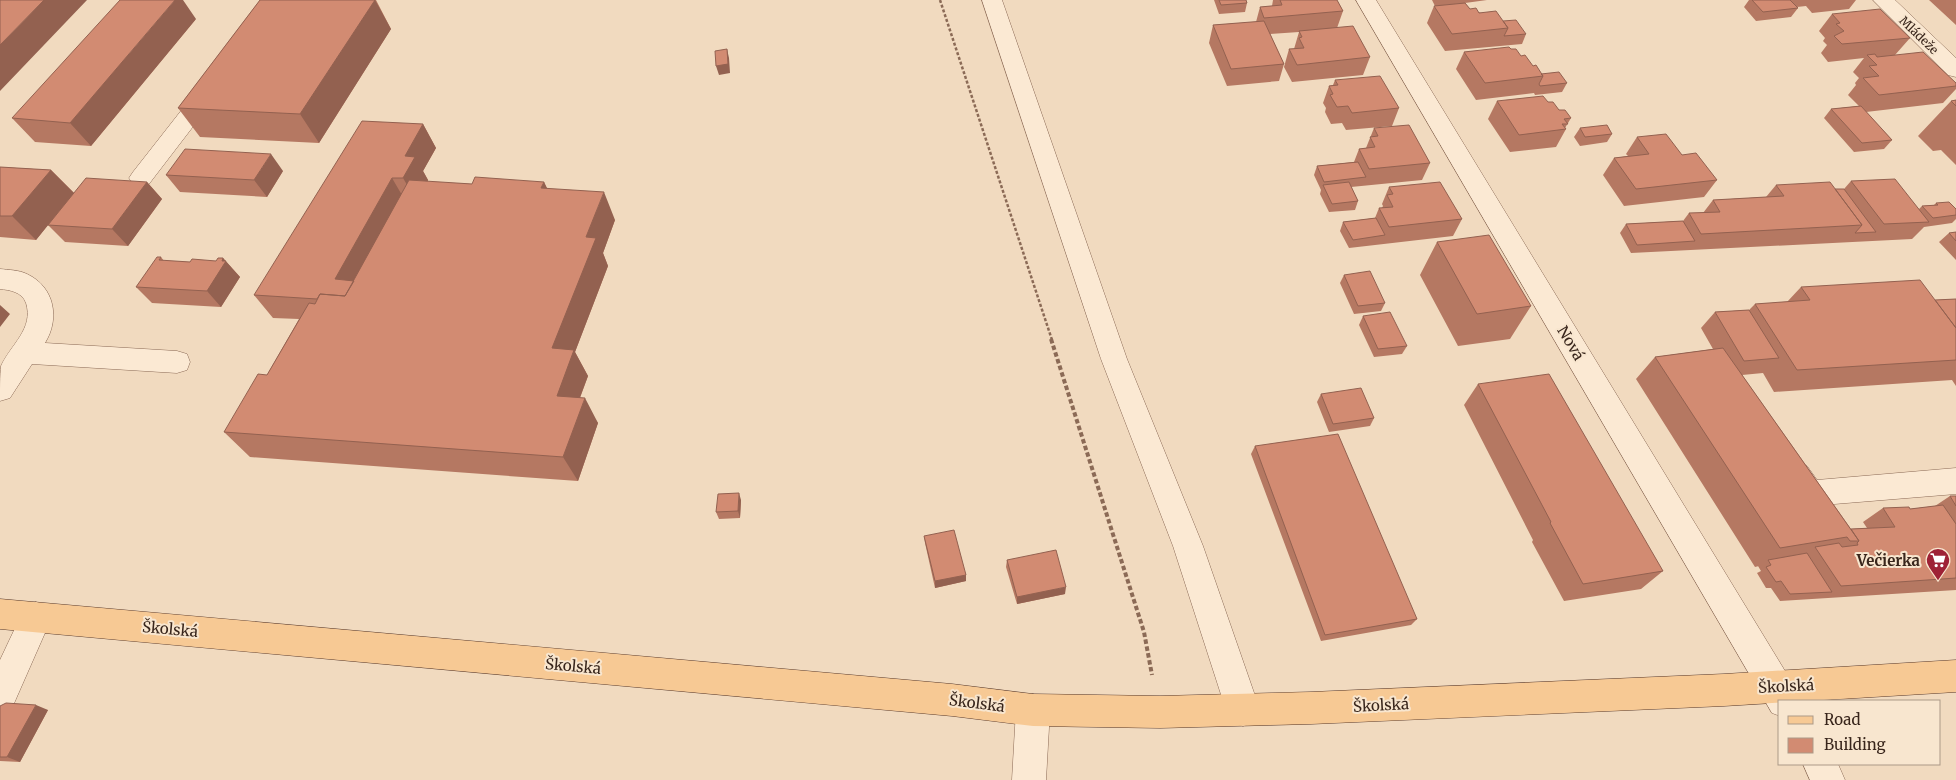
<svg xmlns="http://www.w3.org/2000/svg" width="1956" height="780" viewBox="0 0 1956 780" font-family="Merriweather,serif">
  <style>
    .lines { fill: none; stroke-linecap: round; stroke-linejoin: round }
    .minor-casing { stroke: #8b6a56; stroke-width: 1 }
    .major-casing { stroke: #58392b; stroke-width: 1 }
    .path-far1 { stroke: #8b6a56; stroke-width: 2.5; stroke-dasharray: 3 2; stroke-linecap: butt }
    .path { stroke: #8b6a56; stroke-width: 4; stroke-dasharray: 4.5 2.5; stroke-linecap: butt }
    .minor { fill: #fbe9d3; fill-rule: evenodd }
    .major { fill: #f7c994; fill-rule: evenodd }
    .wall { fill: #b57862 }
    .shaded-wall { fill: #936150 }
    .building { fill: #d28b72; stroke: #936150 }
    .labels { text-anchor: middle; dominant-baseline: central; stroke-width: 4; stroke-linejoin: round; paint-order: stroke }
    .far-street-label { font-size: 12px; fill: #39261c; stroke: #f8e6cf }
    .street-label { font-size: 15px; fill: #39261c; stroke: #f8e6cf }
    .poi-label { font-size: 15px; font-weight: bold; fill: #39261c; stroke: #f8e6cf; text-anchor: end }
  </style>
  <rect width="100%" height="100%" fill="#f1dabf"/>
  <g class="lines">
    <!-- minor casing -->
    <g class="minor-casing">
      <path id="minor" d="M982,0H1002L1127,359L1203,546L1260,710L1255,722L1243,726L1231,722L1226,710L1173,546L1101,359Z
        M1356,0H1376L1796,689L1800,701H1780V716L1772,713Z
        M1873,0H1895L1956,58V77L1948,75Z
        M210,82L218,84L221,89L218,94L149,184L141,186L133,184L129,178L133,172L202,84Z
        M0,269C9,270 19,270 27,274C55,287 60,319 45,343L177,351L187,354L190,362L187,370L177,373L32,364L10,398L0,401C0,391 0,375 1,366C11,344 34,329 26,303C22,292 10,290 0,289Z
        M1797,462L1807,466L1817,480L1956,468V494L1810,506L1800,502L1782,475L1787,466Z
        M36,602L47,607L52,617L12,708L0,713V660L25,607Z
        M1033,694L1045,698L1050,710L1046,780H1012L1016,710L1021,698Z
        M1803,764H1838L1845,780H1810Z"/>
    </g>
    <!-- major casing -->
    <g class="major-casing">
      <path id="major" d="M0,599L952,684L1033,694L1160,696L1311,692L1724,674L1956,660V692L1724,706L1311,724L1160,728L1033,726L952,716L0,629Z"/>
    </g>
    <!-- path-far1 -->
    <path class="path-far1" d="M940,0L1052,340"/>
    <!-- path -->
    <path class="path" d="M1051,339L1144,632L1152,675"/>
    <!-- minor -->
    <use href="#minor" class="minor"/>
    <!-- major -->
    <use href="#major" class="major"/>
  </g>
  <!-- wall -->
  <path class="wall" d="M260,0H376L391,29L319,143L200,137L178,108Z
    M1214,0H1246L1247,3L1245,12L1219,14Z
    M1273,0H1337L1343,11L1337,28L1370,57L1363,75L1292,82L1284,67L1289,49H1294L1299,32L1270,34L1284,64L1279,81L1227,86L1209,43L1213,25L1256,22L1260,7L1272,6Z
    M1432,0H1487L1465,3L1470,9L1503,21L1526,34L1522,44L1445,51L1427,23L1434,6H1435Z
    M1749,0H1856L1849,9L1812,13L1806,6L1797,7L1798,8L1791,17L1756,21L1744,7Z
    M1929,0H1956V25Z
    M1832,14L1910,38L1895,55L1956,83V89L1943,103L1866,112L1892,140L1884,149L1854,152L1824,118L1831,109L1859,106L1848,95L1856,85L1855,83L1859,78L1853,72L1864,58L1828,62L1821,53L1827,45L1823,41L1825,38L1819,31Z
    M196,19L91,146L35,142L12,118Z
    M1511,49L1521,56L1541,74L1567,83L1562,92L1535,95L1534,93L1476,100L1456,69L1464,52Z
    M1335,80L1399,108L1392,126L1346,130L1342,123L1331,124L1325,112L1326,108L1323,103L1329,86L1333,85Z
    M1956,100V165L1941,150L1933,151L1918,136L1951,101Z
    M1497,101L1548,102L1571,118L1565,128L1566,129L1556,147L1510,152L1488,119Z
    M423,124L436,148L423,171L428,180V182L472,184L544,182L547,188L615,220L603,253L608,266L575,352L588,376L580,398L598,423L578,481L250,457L224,432L267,375L299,319L273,318L254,295Z
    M1374,128L1430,163L1422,180L1351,187L1358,201L1355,210L1329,212L1320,194L1321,190L1314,175L1317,166L1354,162L1359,149L1366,148Z
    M1580,128L1612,134L1607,142L1580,146L1574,137Z
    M1637,137L1682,155L1717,180L1704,197L1624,206L1603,175L1614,158L1628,156L1626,154Z
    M0,167L51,170L74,193L147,182L162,199L128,246L65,242L48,225L36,240L0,237Z
    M283,171L267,197L180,192L166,175Z
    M1851,181L1919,209L1922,206L1934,205L1936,203L1956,209V219L1952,223L1924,227L1912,239L1631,253L1620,233L1626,224L1683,221L1689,213H1703L1713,200L1766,197L1776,185L1835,189H1844Z
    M1389,187L1462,219L1453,236L1349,248L1340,231L1343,222L1375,218L1379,208H1382L1383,206L1382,204Z
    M1956,232V260L1939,242L1949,233Z
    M1437,242L1531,306L1510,339L1458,346L1420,275Z
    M161,257L164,261L190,262L216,261L223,258L240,277L221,307L152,303L136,287Z
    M1344,275L1385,303L1381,311L1354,314L1340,283Z
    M1801,287L1935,300L1956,299V386L1952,380L1774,392L1763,373L1742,375L1851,529L1867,528L1863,522L1883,508L1910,509L1935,506L1950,496H1956V590L1780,601L1771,588H1766L1757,573L1761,571L1758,566H1759L1755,567L1636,379L1655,357L1713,349L1701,328L1715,312L1749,310L1755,304L1787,302Z
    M1363,316L1407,346L1402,354L1374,357L1359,325Z
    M1478,384L1663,571L1641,589L1564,601L1532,542L1533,540L1464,405Z
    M1321,394L1374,418L1370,426L1329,432L1317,402Z
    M1255,446L1417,619L1411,625L1321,641L1251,454Z
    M741,500L740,518L719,519L716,512Z
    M924,536L966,575V581L935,588L925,543Z
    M1007,560L1065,594L1017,604L1006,567Z
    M0,706L48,710L20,762L0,761Z"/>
  <!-- shaded-wall -->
  <path class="shaded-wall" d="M44,0H87L0,91V45Z
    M175,0H183L196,19L91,146L70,123Z
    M375,0L391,29L319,143L300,114Z
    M727,49L729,58L730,73L719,75L716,66Z
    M423,124L436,148L423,171L428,180L417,202L403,178L405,156Z
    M271,154L283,171L267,197L254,180Z
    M51,170L74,193L36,240L12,216Z
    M392,178L406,202L376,304L335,279Z
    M147,182L162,199L128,246L112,229Z
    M544,182L557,210L541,188Z
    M604,192L615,220L603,253L608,266L575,352L588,376L571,421L557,396L552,348L586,237Z
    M223,258L240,277L221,307L207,291Z
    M0,305L10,314L0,327Z
    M585,398L598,423L578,481L563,457Z
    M739,493L741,500L740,518L738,511Z
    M966,575V581L935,588V581Z
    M1066,587L1065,594L1017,604V597Z
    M36,705L48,710L20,762L7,757Z"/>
  <!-- building -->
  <path class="building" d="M0,0H44L0,45Z
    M120,0H175L70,123L12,118Z
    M260,0H375L300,114L178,108Z
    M1219,0H1246L1247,3L1221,5Z
    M1280,0H1337L1343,11L1264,18L1260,7L1282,5Z
    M1752,0H1790L1798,8L1763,12Z
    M1465,3L1470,9L1476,8L1479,13L1496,11L1508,28L1452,34L1434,6Z
    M1880,9L1910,38L1842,44L1834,36L1844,31L1836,24L1840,23L1832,14Z
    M1516,20L1526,34L1504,36L1508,28L1503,21Z
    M1264,21L1284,64L1231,69L1213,25Z
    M1353,26L1370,57L1297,65L1289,49L1304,48L1299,38L1302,37L1299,31Z
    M1509,47L1511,49H1516L1521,56L1525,55L1533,66L1536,65L1543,76L1485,83L1464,52Z
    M727,49L728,64L716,66L715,51Z
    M1923,52L1956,83V86L1879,95L1863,78L1879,76L1869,66L1877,65L1867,55L1875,54L1877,57Z
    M1559,72L1567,83L1540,86L1539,84L1543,76L1541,74Z
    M1380,76L1399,108L1352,113L1348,106L1337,107L1330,95L1333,94L1329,86L1338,85L1335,80Z
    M1543,96L1548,102H1553L1559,110H1565L1571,118L1564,119L1568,124H1562L1566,129L1519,135L1497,101Z
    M1956,100V106L1951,101Z
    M1861,106L1892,140L1862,143L1831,109Z
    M362,121L423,124L405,156L415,157L403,178H392L335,279L354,281L345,296L320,294L317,299L254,295Z
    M1409,125L1430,163L1369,169L1359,149L1375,147L1370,137L1378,136L1374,128Z
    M1607,125L1612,134L1585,137L1580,128Z
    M1666,134L1682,155L1696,153L1717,180L1636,189L1614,158L1649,154L1637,137Z
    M185,149L271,154L254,180L166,175Z
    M1358,162L1366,177L1324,182L1317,166Z
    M0,167L51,170L12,216H0Z
    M475,177L544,182L541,188L604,192L586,237L596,238L552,348L574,350L557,396L585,398L563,457L224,432L258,374L267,375L309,303L315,304L320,294L345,296L409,180L472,184Z
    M86,178L147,182L112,229L48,225Z
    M1895,179L1929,222L1884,224L1851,181Z
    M1349,182L1358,201L1332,204L1323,185Z
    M1440,182L1462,219L1389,227L1379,208L1393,207L1387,195L1393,194L1389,187Z
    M1830,182L1862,225L1701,234L1689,213L1720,212L1713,200L1784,196L1776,185Z
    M1835,189H1844L1876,232L1855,233L1862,225Z
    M1949,202L1956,209V215L1933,218L1922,206L1938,205L1936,203Z
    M1376,218L1385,235L1353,240L1343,222Z
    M1683,221L1695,241L1637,245L1626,224Z
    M1956,232V241L1949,233Z
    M1489,235L1531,306L1477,314L1437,242Z
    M157,257H161L159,260L190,262L192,259L216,261L218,258H223L222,261H226L207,291L136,287Z
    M1370,271L1385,303L1358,306L1344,275Z
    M1920,280L1956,328V360L1797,370L1755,304L1810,300L1801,287Z
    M1956,299V328L1935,300Z
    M1749,310L1779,358L1744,361L1715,312Z
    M1390,312L1407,346L1378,349L1363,316Z
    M1723,348L1859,541H1850L1847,537L1780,548L1655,357Z
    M1549,374L1663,571L1583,584L1550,523L1551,522L1478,384Z
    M1361,388L1374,418L1333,424L1321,394Z
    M1338,434L1417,619L1325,635L1255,446Z
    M739,493L738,511L716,512L718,494Z
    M1950,496H1956V506Z
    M1943,505L1956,524V578L1841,586L1815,547L1839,543L1842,547L1858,545L1857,543L1859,541L1851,529L1895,527L1883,508L1909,507L1910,509Z
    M954,530L966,575L935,581L924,536Z
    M1056,550L1066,587L1017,597L1007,560Z
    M1807,553L1832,592L1790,594L1781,581L1776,582L1766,567L1771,565L1768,560Z
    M6,703L36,705L7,757H0V706Z"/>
  <!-- icons -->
  <defs>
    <g id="supermarket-pin" transform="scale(1.25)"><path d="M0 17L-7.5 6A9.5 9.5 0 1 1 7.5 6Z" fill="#9e2236" stroke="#f8e6cf"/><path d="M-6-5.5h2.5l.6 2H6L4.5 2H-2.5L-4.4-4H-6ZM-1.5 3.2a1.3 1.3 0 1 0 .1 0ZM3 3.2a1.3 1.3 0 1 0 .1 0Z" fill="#fff"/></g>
  </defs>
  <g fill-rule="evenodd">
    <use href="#supermarket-pin" x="1938" y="560"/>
  </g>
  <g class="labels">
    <!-- far-street labels -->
    <g class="far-street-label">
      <text transform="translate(1919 35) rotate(44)">Mládeže</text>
    </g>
    <!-- street labels -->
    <g class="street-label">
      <text transform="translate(1571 343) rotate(59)">Nová</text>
      <text transform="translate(170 629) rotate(5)">Školská</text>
      <text transform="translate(573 666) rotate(5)">Školská</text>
      <text transform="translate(1786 686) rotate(-3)">Školská</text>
      <text transform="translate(977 703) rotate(7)">Školská</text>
      <text transform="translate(1381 705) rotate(-3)">Školská</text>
    </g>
    <!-- poi labels -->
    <g class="poi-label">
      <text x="1920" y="560">Večierka</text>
    </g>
  </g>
  <!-- legend -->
  <rect x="1778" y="700" width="162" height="65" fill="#f8e6cf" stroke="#ac9987"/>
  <rect x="1788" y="716" width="25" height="8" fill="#f7c994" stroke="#ac9987"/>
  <text x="1824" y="725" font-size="15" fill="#39261c">Road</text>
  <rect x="1788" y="738" width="25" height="15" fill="#d28b72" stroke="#ac9987"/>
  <text x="1824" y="750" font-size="15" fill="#39261c">Building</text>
</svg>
